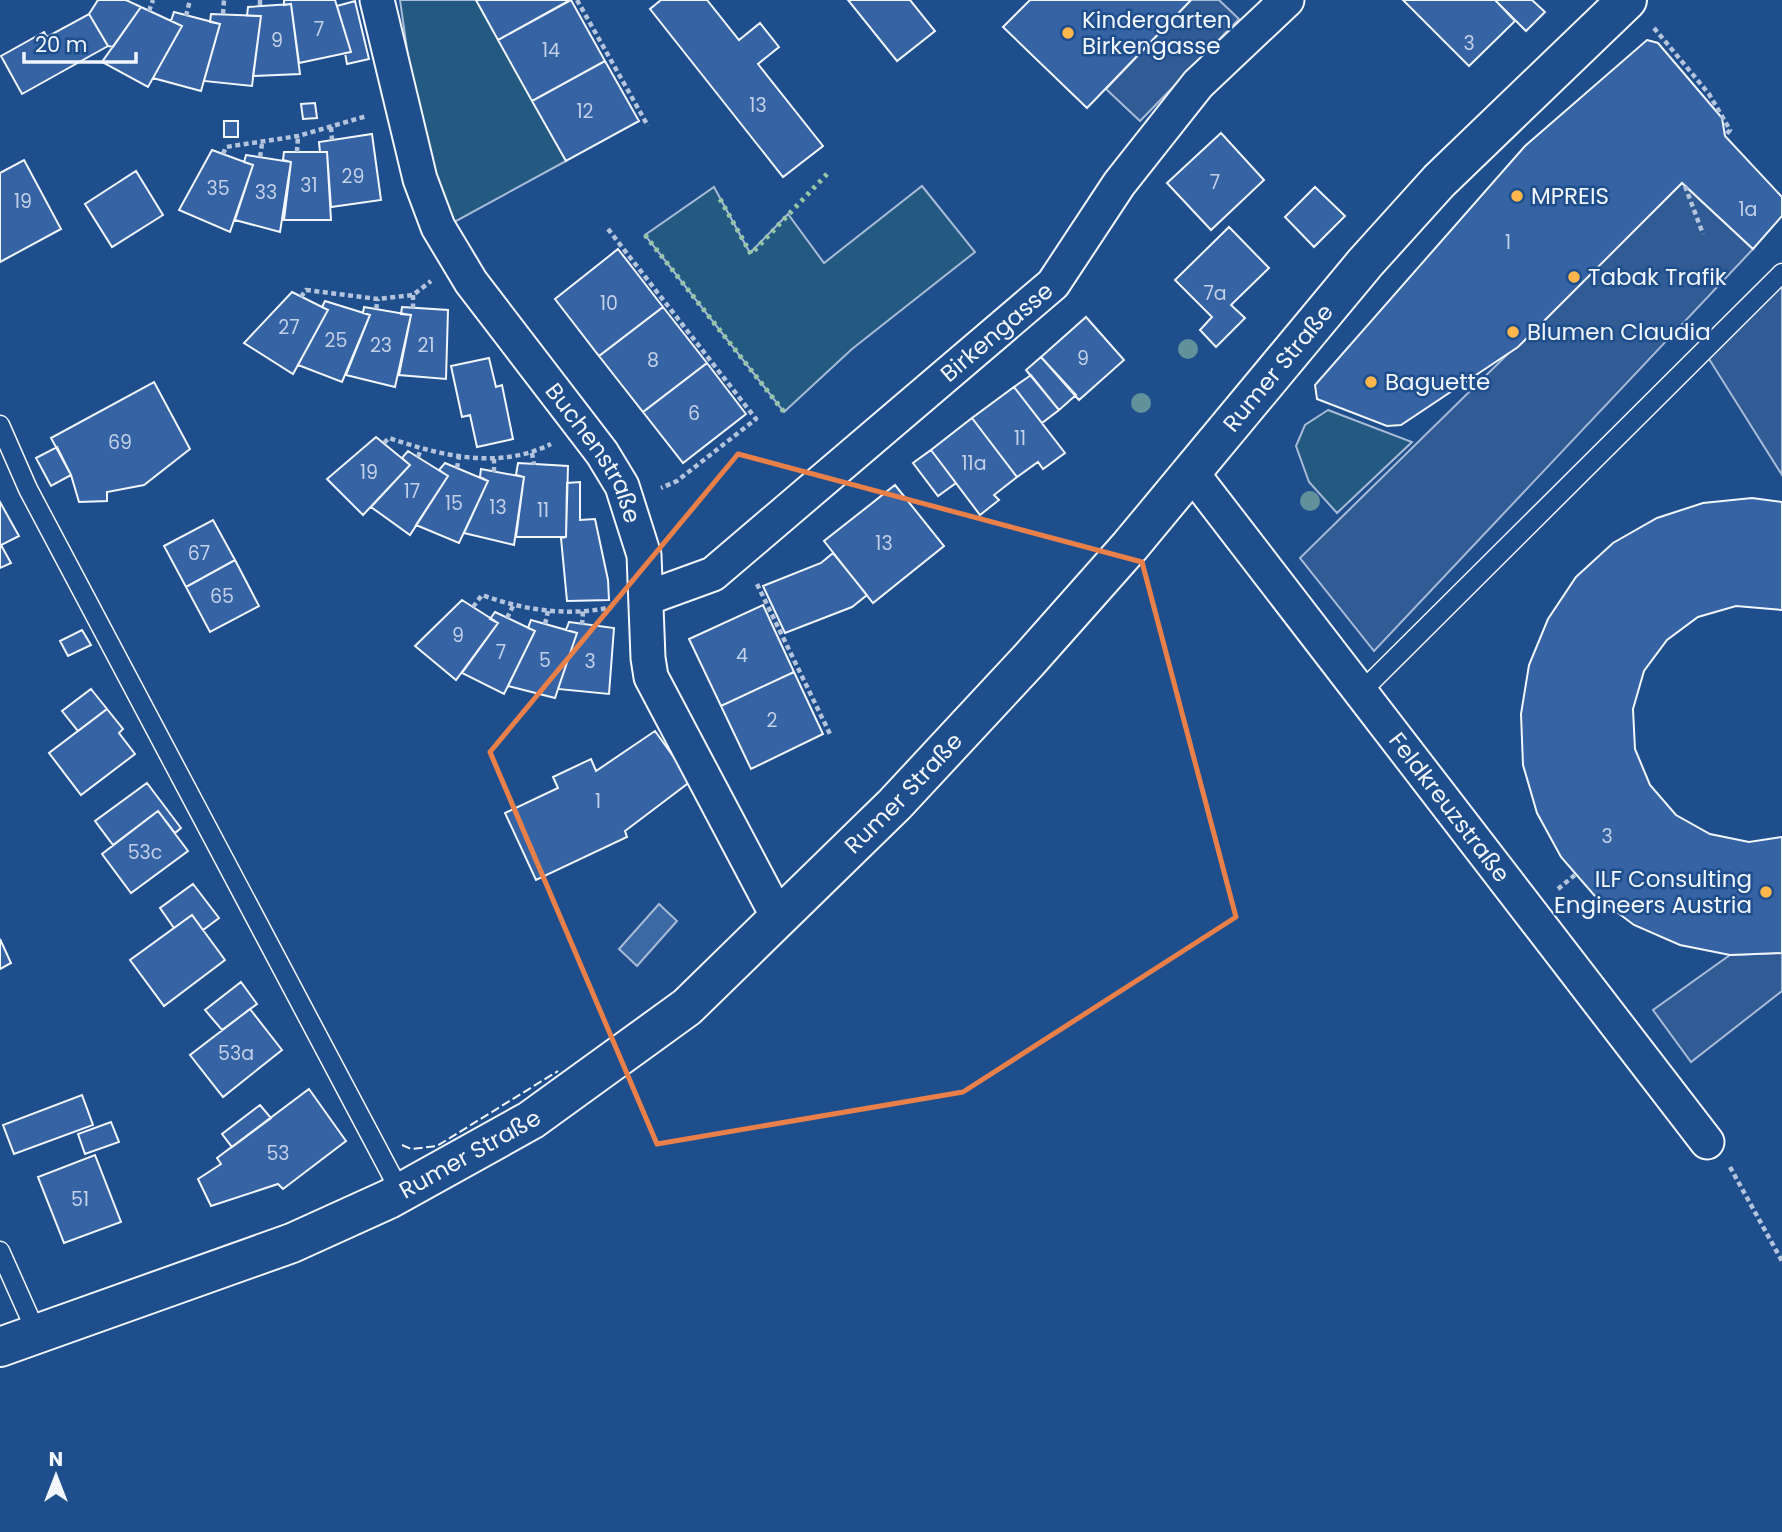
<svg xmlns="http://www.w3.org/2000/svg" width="1782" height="1532" viewBox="0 0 1782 1532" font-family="Poppins,sans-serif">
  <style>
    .green { fill: #245a82; stroke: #a8bbd7; stroke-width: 2 }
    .parking { fill: #305b95; stroke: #a8bbd7; stroke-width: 2 }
    .water { fill: #3b69a3; stroke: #a8bbd7; stroke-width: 2 }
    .building { fill: #3563a3; stroke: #f2f6ff; stroke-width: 2 }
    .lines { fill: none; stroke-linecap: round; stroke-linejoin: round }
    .lane-casing { stroke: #f2f6ff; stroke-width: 21 }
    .street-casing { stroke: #f2f6ff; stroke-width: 37 }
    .secondary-casing { stroke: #f2f6ff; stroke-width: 42 }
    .path { stroke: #b3c4dc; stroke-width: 4.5; stroke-dasharray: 5 3.5; stroke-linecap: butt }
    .lane { stroke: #1f4e8c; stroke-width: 18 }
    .street { stroke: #1f4e8c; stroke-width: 33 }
    .secondary { stroke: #1f4e8c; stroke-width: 38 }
    .hedge { stroke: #97c8a6; stroke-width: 5; stroke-dasharray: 3.5 5; stroke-linecap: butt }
    .fence { stroke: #f2f6ff; stroke-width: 2; stroke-dasharray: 9 3.5; stroke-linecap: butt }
    .tree { fill: #61919a }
    .marked { fill: none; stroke: #ea8049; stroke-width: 5; stroke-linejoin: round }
    .poi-dot { fill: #ffb74d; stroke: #1f4e8c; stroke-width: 2.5 }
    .labels { text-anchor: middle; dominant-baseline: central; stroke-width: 5; stroke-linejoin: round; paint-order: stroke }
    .number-label { font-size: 19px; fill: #c3d1e8 }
    .poi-label { font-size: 23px; fill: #f2f6ff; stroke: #1f4e8c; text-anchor: start }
    .street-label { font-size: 23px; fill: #f2f6ff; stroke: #1f4e8c }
  </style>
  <rect width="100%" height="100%" fill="#1f4e8c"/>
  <!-- green -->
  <path class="green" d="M400,0H476L566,161L447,226L415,105Z
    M922,186L975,252L852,349L784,412L645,235L714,187L750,253L788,214L824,263Z
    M1328,410L1412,442L1337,513L1309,482L1296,446L1305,425Z"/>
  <!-- parking -->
  <path class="parking" d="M1191,0H1219L1239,19L1140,121L1106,89Z
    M1682,183L1753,249L1374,651L1300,558Z
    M1782,273V475L1704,351Z
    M1782,953V991L1691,1062L1653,1010L1730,955Z"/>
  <!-- water -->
  <path class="water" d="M659,904L677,921L637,966L619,949Z"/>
  <!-- building -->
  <path class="building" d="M98,0H126L141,7L113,47L108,46L89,14Z
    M284,0H335L351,52L299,63L291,4L284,5Z
    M476,0H570L498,40Z
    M571,0L605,61L532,101L498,40Z
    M661,0H707L739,40L760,23L779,47L758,64L823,146L783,177L650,9Z
    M848,0H910L935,31L897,61Z
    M1030,0H1191L1087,108L1003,27Z
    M1403,0H1495L1515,21L1469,66Z
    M1495,0H1532L1545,12L1526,31Z
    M355,1L369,59L347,64L345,53L351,52L337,6Z
    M291,4L300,74L253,76L261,16H247L248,7Z
    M141,7L182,26L148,87L102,62Z
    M174,12L220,24L201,91L153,78L182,26L171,21Z
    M89,14L108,46L22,94L1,56L44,32L47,37Z
    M211,14L261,16L252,86L204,81L220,24L210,22Z
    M1647,40L1658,43L1722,118L1725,136L1782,197V216L1753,249L1682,183L1518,347L1401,425L1387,426L1317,399L1315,385L1525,146Z
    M605,61L639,121L566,161L532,101Z
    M315,103L317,118L303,119L301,104Z
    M224,121H238V137H224Z
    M1221,133L1264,180L1211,230L1167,183Z
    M372,134L381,200L331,207L327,152H320L319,142Z
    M212,150L253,165L230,232L179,210Z
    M284,152H327L331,220H284L291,162L283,160Z
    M246,155L291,162L280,232L235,220L253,165L244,162Z
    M24,160L61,229L0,262V173Z
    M136,171L163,215L112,247L85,204Z
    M1315,187L1345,216L1314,247L1285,217Z
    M1229,227L1269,268L1231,305L1245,318L1216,347L1200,330L1212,317L1175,280Z
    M618,249L663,307L599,356L555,299Z
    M292,292L328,310L293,374L244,343Z
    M325,301L370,315L342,382L298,365L328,310L322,307Z
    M364,307L411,315L395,387L346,375L370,315L363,313Z
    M402,307L448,310L446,379L399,375L411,315L401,314Z
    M663,307L707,363L643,412L599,356Z
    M1086,317L1124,360L1079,400L1041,357Z
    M1041,357L1076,395L1059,410L1026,370Z
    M489,358L496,387L502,385L513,439L477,447L470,415L462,417L451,366Z
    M707,363L746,414L683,463L643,412Z
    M1031,375L1059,410L1042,423L1014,387Z
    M154,382L190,449L144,485L107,492V501L79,502L71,475L51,438Z
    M1014,387L1065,453L1043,469L1038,462L1017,477L972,418Z
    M972,418L1017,477L994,495L999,500L980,515L931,450Z
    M376,437L410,465L363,515L327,479Z
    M57,447L71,475L51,486L36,458Z
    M931,450L956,483L938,496L913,463Z
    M408,451L448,476L410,535L371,507L410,465L402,458Z
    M445,463L488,481L459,543L416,525L448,476L439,470Z
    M518,463L568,466L566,537H516L524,477L516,475Z
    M481,469L524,477L514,545L464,533L488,481L480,477Z
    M580,482V520L595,519L608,580L609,600L567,601L561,538L566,537L567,483Z
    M895,485L944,546L873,603L824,541Z
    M1752,498L1782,502V610L1736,606L1698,617L1667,640L1644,671L1633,709L1635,749L1650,785L1676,815L1710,834L1749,842L1782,837V953L1730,955L1680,945L1634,925L1594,895L1561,857L1537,813L1523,765L1521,714L1529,665L1548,619L1576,577L1613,543L1657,518L1703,503Z
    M0,502L19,536L1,545L11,563L0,568Z
    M213,520L235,560L186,587L164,546Z
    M833,553L867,595L852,607L785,633L763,586L821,563Z
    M235,560L259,606L210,632L186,587Z
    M462,600L498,623L456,680L415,646Z
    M763,605L794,672L721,706L689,639Z
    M495,612L535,631L504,694L462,673L498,623L490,619Z
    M531,620L577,633L555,698L508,686L535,631L528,628Z
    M569,622L614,628L609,694L558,689L577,633L566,630Z
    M82,630L91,645L68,656L60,641Z
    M794,672L823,734L751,769L721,706Z
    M91,689L107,709L78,731L62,711Z
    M107,709L123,729L119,733L135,754L81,795L49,753Z
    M655,731L691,781L625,831L627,837L536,880L505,813L558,788L553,777L591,759L596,771Z
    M147,783L181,828L175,833L158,811L113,845L95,821Z
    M158,811L188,851L131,893L102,854Z
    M193,884L219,918L203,930L192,915L174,928L160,908Z
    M192,915L225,960L164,1006L130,960Z
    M0,939L11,963L0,969Z
    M241,982L257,1004L222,1030L205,1010Z
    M250,1009L282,1050L223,1097L190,1055Z
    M309,1089L346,1141L283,1189L278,1184L211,1206L198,1179L221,1164L217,1158Z
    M82,1095L93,1125L14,1154L3,1125Z
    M260,1105L271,1118L232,1147L222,1134Z
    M111,1122L119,1142L85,1154L78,1134Z
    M95,1155L121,1222L64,1243L38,1177Z"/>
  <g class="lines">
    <!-- lane casing -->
    <g class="lane-casing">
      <path id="lane" d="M0,425L28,489L401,1193
        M1362,691L1782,273
        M0,1251L37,1334"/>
    </g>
    <!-- street casing -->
    <g class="street-casing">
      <g id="street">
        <path id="s1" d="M377,0L420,179L438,227L471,282L602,453L622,486L644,555L648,658L651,677L779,919"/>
        <path id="s2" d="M1192,473L1707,1142"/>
        <path id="s3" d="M647,598L713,574L1053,284L1119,184L1198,84L1287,0"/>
      </g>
    </g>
    <!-- secondary casing -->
    <g class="secondary-casing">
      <g id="secondary">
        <path id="s4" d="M0,1347L292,1243L389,1199L531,1120L687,1007L895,804L1028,661L1130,546L1365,263L1439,181L1627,0"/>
      </g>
    </g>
    <!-- path -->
    <path class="path" d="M260,0V7
      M577,0L648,126
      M149,11L153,0
      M223,14L224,0
      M186,16L190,0
      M1654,28L1709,94L1730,130L1725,136
      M331,127L332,140
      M297,152L298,136
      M223,154L226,147L298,136L367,116
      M260,157L262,144
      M1685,186L1703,234
      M608,229L756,419L677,481L661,488
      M413,295V308
      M301,297L306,290L378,299L413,295L431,281
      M376,309L378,299
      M384,443L389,438C442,456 499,470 551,444
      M532,453L534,465
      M418,457L421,449
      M457,468L459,457
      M494,472V459
      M757,584L830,734
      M473,607L482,595C523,610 569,617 612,607
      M507,618L513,606
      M545,624L548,611
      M582,625L583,611
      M1558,889L1576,874
      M1730,1167L1782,1261"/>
    <!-- lane -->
    <use href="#lane" class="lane"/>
    <!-- street -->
    <use href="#street" class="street"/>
    <!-- secondary -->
    <use href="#secondary" class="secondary"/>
    <!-- hedge -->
    <path class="hedge" d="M720,199L751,254L827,174
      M645,235L784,412"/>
    <!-- fence -->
    <path class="fence" d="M402,1145L411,1149L437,1146L558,1071"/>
  </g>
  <!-- trees -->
  <g class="tree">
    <circle cx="1188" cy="349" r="10"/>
    <circle cx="1141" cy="403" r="10"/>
    <circle cx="1310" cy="501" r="10"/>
  </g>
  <!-- marked area -->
  <path class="marked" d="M738,454L1142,562L1236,917L963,1092L657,1144L490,752Z"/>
  <!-- markers -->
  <g class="poi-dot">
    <circle cx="1068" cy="33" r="7"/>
    <circle cx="1517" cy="196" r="7"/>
    <circle cx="1574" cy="277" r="7"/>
    <circle cx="1513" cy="332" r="7"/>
    <circle cx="1371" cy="382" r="7"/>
    <circle cx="1766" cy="892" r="7"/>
  </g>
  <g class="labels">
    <!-- number labels -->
    <g class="number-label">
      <text x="319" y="29">7</text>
      <text x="277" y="40">9</text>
      <text x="1469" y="43">3</text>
      <text x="551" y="50">14</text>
      <text x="758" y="105">13</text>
      <text x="585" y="111">12</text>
      <text x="353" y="176">29</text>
      <text x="1215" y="182">7</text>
      <text x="309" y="185">31</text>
      <text x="218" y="188">35</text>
      <text x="266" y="192">33</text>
      <text x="23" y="201">19</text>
      <text x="1748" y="209">1a</text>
      <text x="1508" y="242">1</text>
      <text x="1215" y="293">7a</text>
      <text x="609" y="303">10</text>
      <text x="289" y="327">27</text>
      <text x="336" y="340">25</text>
      <text x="381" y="345">23</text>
      <text x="426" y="345">21</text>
      <text x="1083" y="358">9</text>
      <text x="653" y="360">8</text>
      <text x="694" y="413">6</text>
      <text x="1020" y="438">11</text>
      <text x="120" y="442">69</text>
      <text x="974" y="463">11a</text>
      <text x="369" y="472">19</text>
      <text x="412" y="491">17</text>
      <text x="454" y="503">15</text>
      <text x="498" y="507">13</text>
      <text x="543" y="510">11</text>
      <text x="884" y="543">13</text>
      <text x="199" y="553">67</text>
      <text x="222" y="596">65</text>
      <text x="458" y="635">9</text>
      <text x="501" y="652">7</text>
      <text x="742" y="655">4</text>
      <text x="545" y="660">5</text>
      <text x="590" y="661">3</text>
      <text x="772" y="720">2</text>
      <text x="598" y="801">1</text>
      <text x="1607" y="836">3</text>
      <text x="145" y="852">53c</text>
      <text x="236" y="1053">53a</text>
      <text x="278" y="1153">53</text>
      <text x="80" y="1199">51</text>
    </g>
    <!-- poi labels -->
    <g class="poi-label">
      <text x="1082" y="20">Kindergarten<tspan x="1082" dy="26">Birkengasse</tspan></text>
      <text x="1531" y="196">MPREIS</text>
      <text x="1588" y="277">Tabak Trafik</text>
      <text x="1527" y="332">Blumen Claudia</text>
      <text x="1385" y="382">Baguette</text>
      <text x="1752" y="879" text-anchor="end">ILF Consulting<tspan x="1752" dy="26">Engineers Austria</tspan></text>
    </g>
    <!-- street labels -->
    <g class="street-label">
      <text stroke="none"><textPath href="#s3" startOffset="443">Birkengasse</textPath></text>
      <text stroke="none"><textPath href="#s4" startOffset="1643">Rumer Straße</textPath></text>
      <text stroke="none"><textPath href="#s1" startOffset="511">Buchenstraße</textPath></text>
      <text stroke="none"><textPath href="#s4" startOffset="1076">Rumer Straße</textPath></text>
      <text stroke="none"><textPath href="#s2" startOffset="422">Feldkreuzstraße</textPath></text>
      <text stroke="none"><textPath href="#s4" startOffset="509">Rumer Straße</textPath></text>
    </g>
  </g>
  <!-- north arrow -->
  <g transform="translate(56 1476)" stroke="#1f4e8c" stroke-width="5" paint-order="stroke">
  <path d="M0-5L12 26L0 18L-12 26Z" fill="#f2f6ff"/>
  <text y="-10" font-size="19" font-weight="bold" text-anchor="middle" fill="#f2f6ff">N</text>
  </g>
  <!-- scale -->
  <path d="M24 52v10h112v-10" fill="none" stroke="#f2f6ff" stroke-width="3.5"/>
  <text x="35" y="52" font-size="21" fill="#f2f6ff" stroke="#1f4e8c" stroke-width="5" paint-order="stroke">20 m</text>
</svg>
